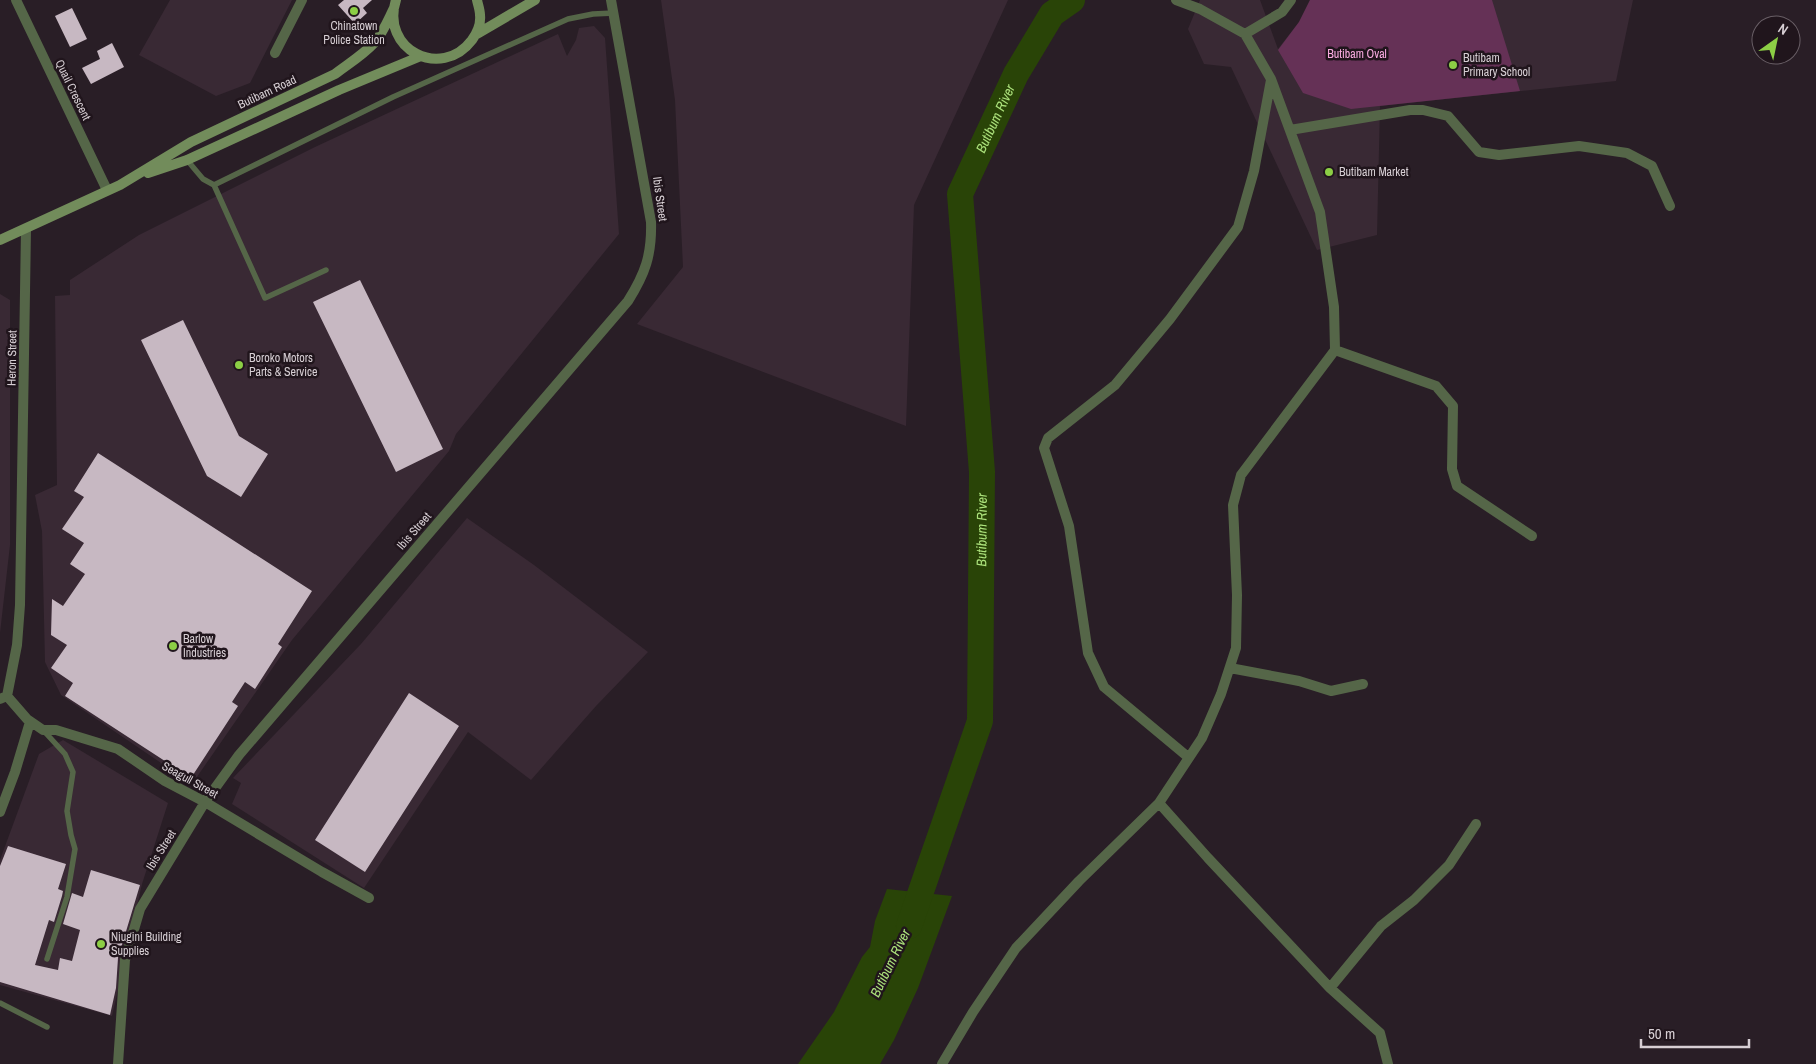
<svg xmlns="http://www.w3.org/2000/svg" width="1816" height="1064" viewBox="0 0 1816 1064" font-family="'Archivo Narrow',sans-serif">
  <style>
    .built { fill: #392934 }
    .green { fill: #653156 }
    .water { fill: #294407 }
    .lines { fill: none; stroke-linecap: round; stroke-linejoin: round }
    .river { stroke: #294407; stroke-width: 26 }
    .building { fill: #c7b8c2 }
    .lane { stroke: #556648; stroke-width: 5.5 }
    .street { stroke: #556648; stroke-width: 10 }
    .secondary { stroke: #728c5b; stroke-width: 10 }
    .poi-dot { fill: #8cce45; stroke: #20151c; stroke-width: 2 }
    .labels { text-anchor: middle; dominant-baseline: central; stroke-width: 5; stroke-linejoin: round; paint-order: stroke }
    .poi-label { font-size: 12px; fill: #d7cfd4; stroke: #20151c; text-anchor: start }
    .park-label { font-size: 12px; fill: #fcade3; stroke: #20151c }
    .street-label { font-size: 12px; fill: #d7cfd4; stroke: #20151c }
    .water-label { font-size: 14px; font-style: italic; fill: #abe17b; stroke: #20151c }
  </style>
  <rect width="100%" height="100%" fill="#291e26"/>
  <!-- built -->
  <path class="built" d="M170,0H292L250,83L216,96L139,55Z
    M661,0H1008L914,205L906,426L637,324L683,267L675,100Z
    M1200,0H1260L1278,49L1299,22L1310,0H1633L1616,81L1380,106L1377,235L1317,250L1231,67L1204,64L1188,29Z
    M594,26L605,38L619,234L456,434L449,451L292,640L192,784L61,695L45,662L42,531L35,495L57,485L55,296L70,295V280L139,235L315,147L558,34L567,56L576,40L579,28Z
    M0,294L10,300V545L0,633Z
    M467,518L534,565L648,652L596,706L531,780L468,732L364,888L232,804L241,783L233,778L361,644Z
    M63,740L168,803L142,884L112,1016L0,985V860L39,754Z"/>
  <!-- green -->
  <path class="green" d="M1310,0H1492L1520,91L1351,109L1303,93L1278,50L1299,22Z"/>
  <!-- water -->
  <path class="water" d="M887,889L952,896L918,988L894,1040L880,1064H798L834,1012L862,957L870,947L875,921Z"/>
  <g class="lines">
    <!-- river -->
    <path class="river" id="s1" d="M909,926L980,721L982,472L960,194L1016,74L1052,14L1072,0"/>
  </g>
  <!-- building -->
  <path class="building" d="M344,0H372L363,8L367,13L355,24L338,5Z
    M72,8L87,39L70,47L55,16Z
    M112,43L124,67L91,84L82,68L100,59L97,51Z
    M360,280L443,449L396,472L313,302Z
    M183,320L239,436L268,454L241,497L207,476L141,340Z
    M98,453L312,591L278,644L282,647L255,689L245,682L232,702L238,706L191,778L65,696L73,683L51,668L67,645L51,635L52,599L63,606L85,574L70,564L84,543L62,529L84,497L74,491Z
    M409,693L459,726L365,872L315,840Z
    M8,846L66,864L58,889L63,891L62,896L54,922L49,920L35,965L58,970L60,958L72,961L80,930L63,924L72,893L83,897L91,870L140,885L118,958L116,988L110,1015L0,982V866Z"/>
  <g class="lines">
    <!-- lane -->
    <path class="lane" d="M187,160L203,179L214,185L393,97L568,19L593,14L614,13
      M214,185L265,298L326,270
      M43,730L65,754L73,772L67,811L71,835L75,849L67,897L47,959
      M0,1003L47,1027"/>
    <!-- street -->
    <path class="street" d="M16,0L107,190
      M1245,34L1282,12L1291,0
      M275,53L302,0
      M1290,130L1410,110H1423L1448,116L1479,152L1499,155L1579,146L1627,153L1652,166L1670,206
      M1335,350L1436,386L1453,406L1452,469L1457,486L1532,536
      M1230,668L1299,681L1331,691L1363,684
      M7,696L17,645L20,605L26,229
      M0,699L7,696L27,719L43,730H56L118,749L165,781L205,802L322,872L369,898
      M1188,757L1104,687L1088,653L1069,526L1044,448L1048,438L1115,385L1170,319L1238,227L1254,171L1271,80
      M1159,803L1208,858L1286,941L1330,988L1380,1033L1388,1064
      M0,812L15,772L30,722
      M1330,988L1381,926L1414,900L1449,865L1476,824
      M118,1064L125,960L140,909L205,802L239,755L628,301C645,274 652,255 651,222L611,0
      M942,1064L973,1012L1016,948L1079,881L1159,803L1202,738L1221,694L1236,648L1237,595L1233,505L1241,475L1335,350L1334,307L1320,212L1271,79L1245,34L1200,9L1176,0"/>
    <!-- secondary -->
    <path class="secondary" d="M396,0C380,49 441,81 472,40C477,33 481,24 480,15C480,10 478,5 477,0
      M477,34L535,0
      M148,173L187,160L339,90L421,56
      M0,240L120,185L191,142L335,74C348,64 363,55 374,43C383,33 388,20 394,8"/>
  </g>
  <!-- markers -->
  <g class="poi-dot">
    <circle cx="354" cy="11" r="5"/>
    <circle cx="1453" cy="65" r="5"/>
    <circle cx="1329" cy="172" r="5"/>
    <circle cx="239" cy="365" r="5"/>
    <circle cx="173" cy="646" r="5"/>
    <circle cx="101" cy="944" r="5"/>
  </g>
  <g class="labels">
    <!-- poi labels -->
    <g class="poi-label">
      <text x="354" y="26" text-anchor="middle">Chinatown<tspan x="354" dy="14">Police Station</tspan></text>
      <text x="1463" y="58">Butibam<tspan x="1463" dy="14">Primary School</tspan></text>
      <text x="1339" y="172">Butibam Market</text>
      <text x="249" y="358">Boroko Motors<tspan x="249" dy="14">Parts &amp; Service</tspan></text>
      <text x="183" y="639">Barlow<tspan x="183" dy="14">Industries</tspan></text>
      <text x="111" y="937">Niugini Building<tspan x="111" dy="14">Supplies</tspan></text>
    </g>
    <!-- park labels -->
    <g class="park-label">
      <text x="1357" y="54">Butibam Oval</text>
    </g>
    <!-- street labels -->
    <g class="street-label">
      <text transform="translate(73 90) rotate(64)">Quail Crescent</text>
      <text transform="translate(267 92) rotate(-25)">Butibam Road</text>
      <text transform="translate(660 199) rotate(82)">Ibis Street</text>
      <text transform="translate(12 358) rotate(-89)">Heron Street</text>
      <text transform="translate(414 531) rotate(-49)">Ibis Street</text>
      <text transform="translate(190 780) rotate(29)">Seagull Street</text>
      <text transform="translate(161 850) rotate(-58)">Ibis Street</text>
    </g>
    <!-- water labels -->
    <g class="water-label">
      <text stroke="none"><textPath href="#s1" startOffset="828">Butibum River</textPath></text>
      <text stroke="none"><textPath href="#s1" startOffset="408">Butibum River</textPath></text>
      <text transform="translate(890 963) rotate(-64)">Butibum River</text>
    </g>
  </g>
  <!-- north arrow -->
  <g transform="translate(1776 40) rotate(33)"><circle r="24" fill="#20151c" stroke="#695f66"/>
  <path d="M0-4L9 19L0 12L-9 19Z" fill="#8cce45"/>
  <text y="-8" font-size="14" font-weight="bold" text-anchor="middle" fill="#d7cfd4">N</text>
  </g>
  <!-- scale -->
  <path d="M1641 1039v8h108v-8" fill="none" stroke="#d7cfd4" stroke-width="2.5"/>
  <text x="1648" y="1039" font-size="15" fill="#d7cfd4" stroke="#20151c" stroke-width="4" paint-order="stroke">50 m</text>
</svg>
